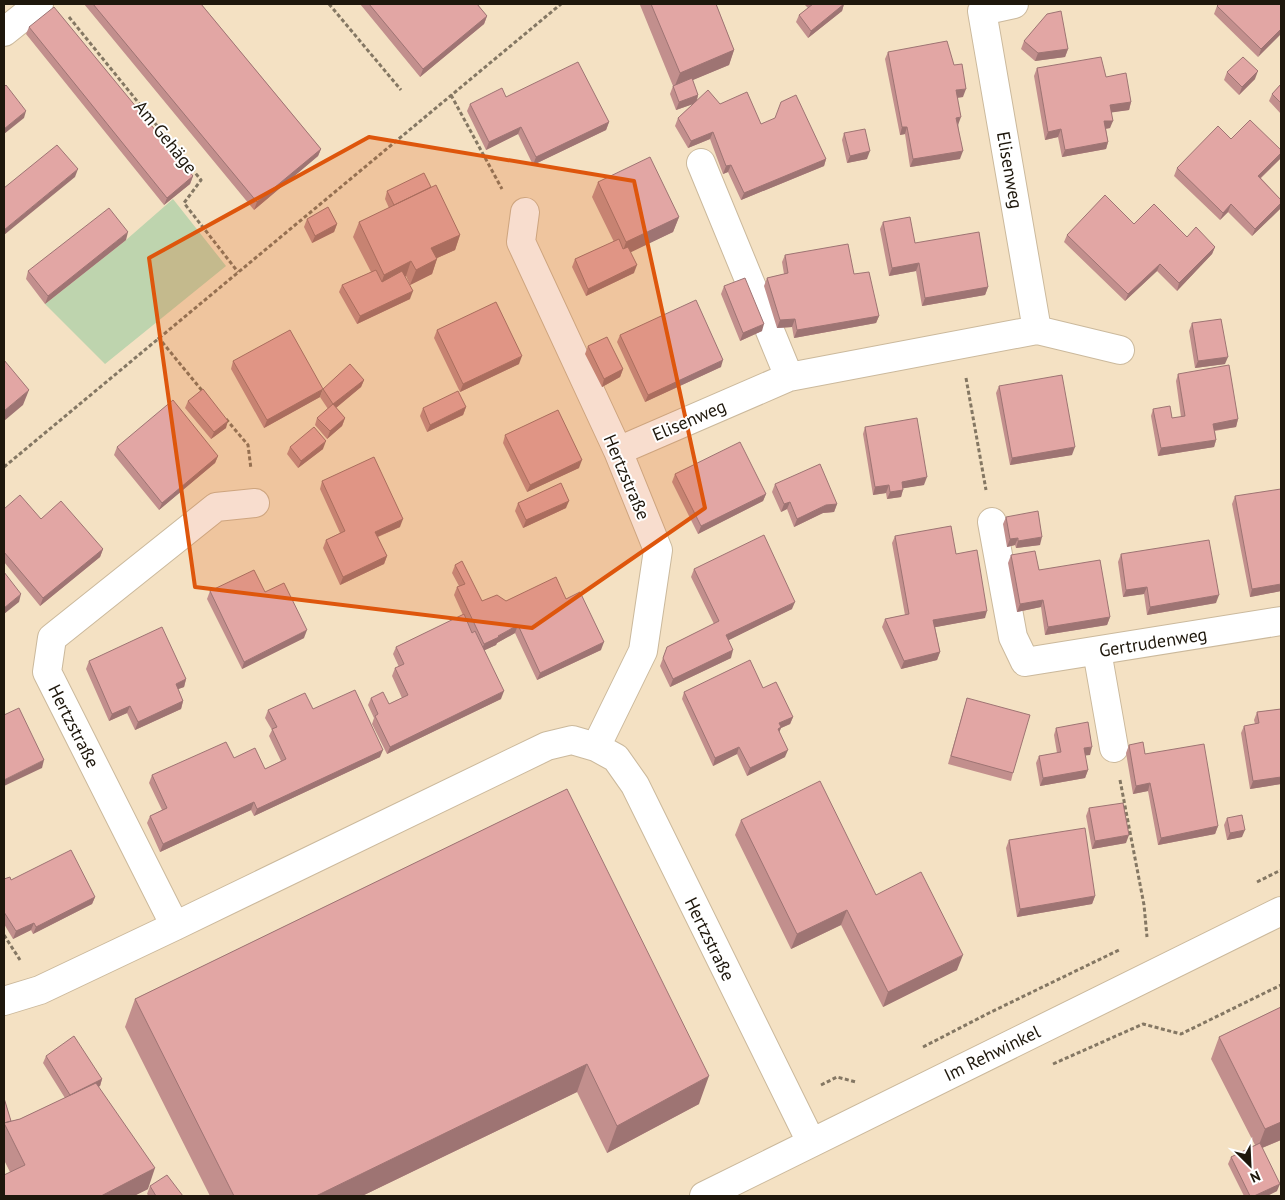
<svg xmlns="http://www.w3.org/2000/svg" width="1285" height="1200" viewBox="0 0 1285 1200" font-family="'PT Sans',sans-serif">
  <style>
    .green { fill: #bed4ae }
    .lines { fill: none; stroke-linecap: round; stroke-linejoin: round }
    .minor-casing { stroke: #cbb99c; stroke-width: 30 }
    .path { stroke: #847763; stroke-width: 3; stroke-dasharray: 4 2.5; stroke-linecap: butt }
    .minor { stroke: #fff; stroke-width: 28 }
    .wall { fill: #c28f8d }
    .shaded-wall { fill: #9e7473 }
    .building { fill: #e2a6a4; stroke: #9e7473 }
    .marked { fill: #de560c; fill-opacity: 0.2; stroke: #de560c; stroke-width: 4; stroke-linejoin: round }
    .labels { text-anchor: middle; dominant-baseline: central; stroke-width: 4; stroke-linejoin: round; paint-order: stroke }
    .street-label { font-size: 18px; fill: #1e170c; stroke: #fff }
  </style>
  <rect width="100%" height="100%" fill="#f4e1c3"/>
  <!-- green -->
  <path class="green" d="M173,199L226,266L105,364L45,304L126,240Z"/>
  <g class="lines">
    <!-- minor casing -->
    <g class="minor-casing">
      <path id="minor" d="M4,32L39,4
        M701,163L789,377
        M525,212L521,242L618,451L658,550L643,651L596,747
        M1037,330L1120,350
        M618,451L789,377L1037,330L982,11L1014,4
        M992,522L1013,637L1025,662L1281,621
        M1097,651L1114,748
        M175,926L47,672L52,638L216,507L255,503
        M4,1001L40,990L175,926L547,746L572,740L596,747L616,758L635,785L811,1142
        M704,1196L1281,911"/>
    </g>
    <!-- path -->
    <path class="path" d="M329,4L401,90
      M69,17L201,180L184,203L238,272
      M451,95L502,189
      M158,337L204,393
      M966,378L986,490
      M226,419L248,445L251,469
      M4,467L561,4
      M1120,780L1144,905L1147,937
      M1257,882L1281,870
      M4,935L20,960
      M923,1047L989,1013L1119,950
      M1053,1064L1143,1024L1181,1034L1281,985
      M821,1085L837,1077L856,1082"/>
    <!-- minor -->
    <use href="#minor" class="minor"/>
  </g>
  <!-- wall -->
  <path class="wall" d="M84,4H201L321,149L318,156L254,210Z
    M360,4H477L487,16L484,24L420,77Z
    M640,4H716L734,50L729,65L692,80L698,95L697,100L720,104L761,124L826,159L824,166L741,200L728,172L723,174L710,139L688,148L675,126L678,118L693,104L676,110L670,94L673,86L640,5Z
    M804,4H844L842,11L808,38L796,22L799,15L808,8Z
    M1281,4L1258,57L1214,14L1217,6Z
    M29,27L193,176L190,184L164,205L26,34Z
    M1024,41L1068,49L1065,57L1035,61L1021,49Z
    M888,52L963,97L957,98L960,159L910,167L905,134L900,135L885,59Z
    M1037,68L1106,77L1131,102L1129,110L1112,112L1110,128L1106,129L1108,142L1106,149L1062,157L1058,137L1045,140L1034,76Z
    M1227,72L1255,79L1239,95L1224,80Z
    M1281,84V114L1269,101L1272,94Z
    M506,97L609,122L606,130L533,165L518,134L486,150L467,111L470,104Z
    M844,133L867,159L847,163L842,140Z
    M1231,139L1281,150V155L1280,159L1261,178L1281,200V205L1280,209L1252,236L1228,212L1220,220L1174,176L1177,168Z
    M598,182L679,217L673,232L630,252L634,273L586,296L572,267L575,259L614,242L592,197Z
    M431,187L460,235L455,250L437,258L432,274L410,285L406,276L405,277L410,299L357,324L339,292L342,285L371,272L353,237L359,222L389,208L385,199L387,191Z
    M307,219L337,224L334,232L312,243L304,227Z
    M883,222L915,243L988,287L985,295L922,306L916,271L889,276L880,229Z
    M1134,224L1187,237L1215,247L1212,254L1177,291L1157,271L1125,301L1064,242L1067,235Z
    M126,240L45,304L26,279L28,271Z
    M785,255L854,274L879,316L876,323L794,338L792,327L777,328L764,286L767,278L784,274L782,262Z
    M724,286L762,331L740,341L721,294Z
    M1192,323L1225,364L1195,368L1189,331Z
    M437,330L519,364L460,392L434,338Z
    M620,335L721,367L645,402L617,342Z
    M588,346L623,369L620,377L602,387L585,354Z
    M233,361L320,397L264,428L231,369Z
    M1178,374L1238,419L1236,427L1215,431L1216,440L1214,447L1158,456L1151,416L1153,409L1172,418L1181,417L1176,381Z
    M364,380L361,387L336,408L345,418L342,426L327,439L315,425L317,418L328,409L320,397L323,389Z
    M999,386L1072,455L1010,465L996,393Z
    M188,401L226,428L211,439L185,408Z
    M466,407L463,415L427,432L420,416L423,408Z
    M865,427L924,485L903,488L901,497L887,499L886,493L873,495L863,434Z
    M505,435L579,468L527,492L503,443Z
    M117,447L218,456L215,463L159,510L114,455Z
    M290,447L323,449L298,468L287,454Z
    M675,474L766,494L763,501L698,534L672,482Z
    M322,481L400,527L378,537L387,556L384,564L340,585L323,548L326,540L340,533L320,489Z
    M775,484L837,504L834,512L823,513L794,527L787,509L781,512L772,492Z
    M1235,496L1281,591L1250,597L1232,504Z
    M518,503L566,508L523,528L515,511Z
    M4,509L41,519L103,549L100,557L40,606L4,562Z
    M1006,517L1040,545L1016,548L1015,545L1007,547L1003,524Z
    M895,536L956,554L985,618L935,627L940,652L937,660L901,669L882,627L885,619L905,615L892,543Z
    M1121,554L1216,603L1147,615L1144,594L1123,597L1118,562Z
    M1011,555L1039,570L1110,617L1107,625L1045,635L1041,607L1017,612L1008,563Z
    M455,565L482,601H506L566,599L601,650L537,680L515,633L497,643L496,645L484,650L501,699L387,754L372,724L374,718L368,705L371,698L389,704L402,698L392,676L395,668L399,667L393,654L396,647L463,615L454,595L457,587L459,586L452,573Z
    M694,569L792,609L728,640L731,658L670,687L660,666L667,647L714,624L691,577Z
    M210,591L304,638L242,669L207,599Z
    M89,661L186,679L184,687L178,689L183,701L181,709L135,730L127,713L109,721L86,669Z
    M763,688L793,717L790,724L781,728L779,732L785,757L747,776L737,754L713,766L682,699L684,692Z
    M967,698L1013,773L1011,781L948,764Z
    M313,709L380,757L254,816L251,810L160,852L147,823L150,816L162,810L149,783L152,775L234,758L265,769L281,761L269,736L272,730L265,718L268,710Z
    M1281,709V784L1250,789L1241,733L1244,726L1255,724L1254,720L1257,712Z
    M1056,728L1090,755H1085L1088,770L1085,778L1040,786L1036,763L1039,756L1057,753L1054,735Z
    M1129,745L1145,754L1218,826L1215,834L1158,845L1148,791L1133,794L1126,753Z
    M567,789L699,1104L607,1153L577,1092L362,1196H210L125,1027L135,999Z
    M1089,808L1126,843L1092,849L1086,816Z
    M1227,818L1242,837L1227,840L1224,825Z
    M741,820L876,895L957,970L883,1007L841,925L791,949L735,835Z
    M1009,840L1095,896L1092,904L1017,917L1006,848Z
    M4,879L11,880L95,897L92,904L33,934L31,930L13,939L4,924Z
    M1281,1007V1140L1262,1148L1277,1191L1267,1196H1244L1228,1164L1231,1157L1255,1145L1211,1059L1219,1037Z
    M46,1056L102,1079L100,1086L98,1087L148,1189L134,1196H4L10,1172L4,1160V1098L11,1121L20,1119L65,1098L43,1063Z
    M150,1186L183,1196H149L147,1194Z"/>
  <!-- shaded-wall -->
  <path class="shaded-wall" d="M844,4L842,11L808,38L811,31Z
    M487,16L484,24L420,77L423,69Z
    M1281,29V34L1258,57L1261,49Z
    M1068,49L1065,57L1035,61L1038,53Z
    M734,50L729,65L674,88L680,73Z
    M1258,71L1255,79L1239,95L1242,87Z
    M966,89L963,97L953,98L956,90Z
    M698,95L696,103L676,110L679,102Z
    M1131,102L1129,110L1108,113L1110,105Z
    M26,111L24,118L4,134V129Z
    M961,117L958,125L956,118Z
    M1104,121H1113L1110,128L1102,129Z
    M609,122L606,130L533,165L536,157Z
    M521,127L518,134L486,150L489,142Z
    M902,127H907L905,134L900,135Z
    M1061,129L1058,137L1045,140L1048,132Z
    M713,132L710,139L688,148L691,141Z
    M1108,142L1106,149L1062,157L1065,150Z
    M321,149L318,156L254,210L257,202Z
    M870,151L867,159L847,163L850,156Z
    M963,151L960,159L910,167L913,159Z
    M1281,153L1280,159L1255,183L1258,176Z
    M826,159L824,166L741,200L744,193Z
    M731,165L728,172L723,174L726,166Z
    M78,169L75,177L4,235V230Z
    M193,176L190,184L164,205L167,198Z
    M1281,203L1280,209L1252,236L1255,229Z
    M1231,204L1228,212L1220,220L1223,213Z
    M679,217L673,232L621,257L626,242Z
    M337,224L334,232L312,243L315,236Z
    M128,232L126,240L45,304L48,296Z
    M460,235L455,250L426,263L431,248Z
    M1215,247L1212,254L1177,291L1179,283Z
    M437,259L432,274L410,285L416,270Z
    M411,261L406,276L379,290L384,275Z
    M919,263L916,271L889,276L892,268Z
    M1160,264L1157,271L1125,301L1128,294Z
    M637,265L634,273L586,296L588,289Z
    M988,287L985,295L922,306L925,298Z
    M413,291L410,299L357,324L360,316Z
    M879,316L876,323L794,338L797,330Z
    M795,319L792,327L777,328L780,320Z
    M764,324L762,331L740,341L743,333Z
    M522,356L519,364L460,392L463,384Z
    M1228,357L1225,364L1195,368L1198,361Z
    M723,360L721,367L645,402L648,395Z
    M623,369L620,377L602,387L604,379Z
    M364,380L361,387L331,412L333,404Z
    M323,389L320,397L264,428L267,420Z
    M29,390L23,405L4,421V411Z
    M466,407L463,415L427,432L430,425Z
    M345,418L342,426L327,439L330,431Z
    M1238,419L1236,427L1210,431L1213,424Z
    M228,421L226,428L211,439L214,432Z
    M1216,440L1214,447L1158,456L1161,448Z
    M326,441L323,449L298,468L301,461Z
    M1075,447L1072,455L1010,465L1012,458Z
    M218,456L215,463L159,510L162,503Z
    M582,460L579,468L527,492L530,485Z
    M927,477L924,485L899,489L902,482Z
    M889,485L886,493L873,495L875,487Z
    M903,490L901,497L887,499L890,492Z
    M766,494L763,501L698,534L701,526Z
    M569,501L566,508L523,528L526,520Z
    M790,502L787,509L781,512L784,504Z
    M837,504L834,512L823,513L794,527L797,519L826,505Z
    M403,519L400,527L372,539L375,532Z
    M1042,537L1040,545L1016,548L1018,541Z
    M1018,538L1015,545L1007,547L1010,539Z
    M103,549L100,557L40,606L43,598Z
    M387,556L384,564L340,585L343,577Z
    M1281,584V591L1250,597L1252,589Z
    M1147,587L1144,594L1123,597L1126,590Z
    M21,594L19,602L4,614V608Z
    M1219,595L1216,603L1147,615L1150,607Z
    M1043,600L1041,607L1017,612L1020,604Z
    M795,602L792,609L723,643L726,635Z
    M987,611L985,618L931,628L933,620Z
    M1110,617L1107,625L1045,635L1048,627Z
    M518,625L515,633L497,643L496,645L481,652L484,644Z
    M307,630L304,638L242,669L244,662Z
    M604,642L601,650L537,680L540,673Z
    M733,650L731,658L670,687L673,679Z
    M940,652L937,660L901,669L904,661Z
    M186,679L184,687L173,691L176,684Z
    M504,691L501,699L387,754L390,747Z
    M183,701L181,709L135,730L138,722Z
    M130,706L127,713L109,721L112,714Z
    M793,717L790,724L781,728L778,735L775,736L779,723Z
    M739,747L737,754L713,766L715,758Z
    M1092,747L1090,755L1081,756L1084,748Z
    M383,750L380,757L254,816L257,809Z
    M788,750L785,757L747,776L750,768Z
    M44,760L42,768L4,786V780Z
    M1088,770L1085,778L1040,786L1043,778Z
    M1281,777V784L1250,789L1253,781Z
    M1150,783L1148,791L1133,794L1136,786Z
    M254,802L251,810L160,852L163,844Z
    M1218,826L1215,834L1158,845L1161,838Z
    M1245,830L1242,837L1227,840L1230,833Z
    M1129,835L1126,843L1092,849L1095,841Z
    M1095,896L1092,904L1017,917L1020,909Z
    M95,897L92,904L33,934L36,927Z
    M847,910L841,925L791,949L797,934Z
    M34,923L31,930L13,939L16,931Z
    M963,955L957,970L883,1007L888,992Z
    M587,1064L577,1092L362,1196H316Z
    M709,1076L699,1104L607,1153L617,1126Z
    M102,1079L100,1086L68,1102L70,1095Z
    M1281,1122V1140L1257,1150L1265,1129Z
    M155,1168L148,1189L134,1196H101Z
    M1280,1184L1277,1191L1267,1196H1254Z"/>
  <!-- building -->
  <path class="building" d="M93,4H201L321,149L257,202Z
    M369,4H477L487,16L423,69Z
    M651,4H716L734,50L680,73Z
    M813,4H844L811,31L799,15Z
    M1219,4H1281V29L1261,49L1217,6Z
    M54,7L193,176L167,198L29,27Z
    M1061,11L1068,49L1038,53L1024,41L1047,14Z
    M947,41L954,65L962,64L966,89L956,90L961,117L956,118L963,151L913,159L907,127H902L888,52Z
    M1101,57L1106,77L1126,73L1131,102L1110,105L1113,121H1104L1108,142L1065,150L1061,129L1048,132L1037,68Z
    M1243,57L1258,71L1242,87L1227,72Z
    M578,62L609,122L536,157L521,127L489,142L470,104L502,88L506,97Z
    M692,78L698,95L679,102L673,86Z
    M1281,84V103L1272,94Z
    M6,85L26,111L4,129V87Z
    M708,90L720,104L747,92L761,124L775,118L781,102L796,95L826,159L744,193L731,165L726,166L713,132L691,141L678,118Z
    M1250,120L1281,150V153L1258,176L1281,200V203L1255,229L1231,204L1223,213L1177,168L1218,126L1231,139Z
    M865,129L870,151L850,156L844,133Z
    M57,145L78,169L4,230V188Z
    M650,157L679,217L626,242L598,182Z
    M424,173L431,187L394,205L387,191Z
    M436,185L460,235L431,248L437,259L416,270L411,261L384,275L359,222Z
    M1105,195L1134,224L1154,204L1187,237L1196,227L1215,247L1179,283L1160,264L1128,294L1067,235Z
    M328,207L337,224L315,236L307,219Z
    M109,208L128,232L48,296L28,271Z
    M910,217L915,243L979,232L988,287L925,298L919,263L892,268L883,222Z
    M619,239L623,249L628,247L637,265L588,289L575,259Z
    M848,244L854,274L869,272L879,316L797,330L795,319L780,320L767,278L788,273L785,255Z
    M376,270L382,282L402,271L413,291L360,316L342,285Z
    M745,278L764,324L743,333L724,286Z
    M696,300L723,360L648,395L620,335Z
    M496,302L522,356L463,384L437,330Z
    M1221,319L1228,357L1198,361L1192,323Z
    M290,330L323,389L267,420L233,361Z
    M607,337L623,369L604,379L588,346Z
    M4,360L29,390L4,411Z
    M350,364L364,380L333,404L323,389Z
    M1229,365L1238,419L1213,424L1216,440L1161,448L1153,409L1170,406L1172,418L1185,416L1178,374Z
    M1062,375L1075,447L1012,458L999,386Z
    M203,389L228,421L214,432L188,401Z
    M458,391L466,407L430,425L423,408Z
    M173,400L218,456L162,503L117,447Z
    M333,404L345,418L330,431L317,418Z
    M558,410L582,460L530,485L505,435Z
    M917,418L927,477L902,482L903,490L890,492L889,485L875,487L865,427Z
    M314,427L326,441L301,461L290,447Z
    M740,442L766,494L701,526L675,474Z
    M374,457L403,519L375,532L387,556L343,577L326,540L345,531L322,481Z
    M820,464L837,504L826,505L797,519L790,502L784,504L775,484Z
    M561,483L569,501L526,520L518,503Z
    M1281,489V584L1252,589L1235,496Z
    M20,495L41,519L61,501L103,549L43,598L4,552V509Z
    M1038,511L1042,537L1018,541V538L1010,539L1006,517Z
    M951,526L956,554L977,550L987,611L933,620L940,652L904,661L885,619L909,614L895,536Z
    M764,535L795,602L726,635L733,650L673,679L663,658L667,647L719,621L694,569Z
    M1209,540L1219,595L1150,607L1147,587L1126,590L1121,554Z
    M1035,551L1039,570L1100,560L1110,617L1048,627L1043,600L1020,604L1011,555Z
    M462,561L482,601L497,595L506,601L556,577L566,599L580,592L604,642L540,673L518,625L498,636L499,637L484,644L457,587L465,584L455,565Z
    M254,570L265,592L284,583L307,630L244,662L210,591Z
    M4,572L21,594L4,608Z
    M464,614L472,633L475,631L504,691L390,747L375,716L378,714L371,698L383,692L389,704L408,695L395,668L404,664L396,647Z
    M162,627L186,679L176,684L183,701L138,722L130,706L112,714L89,661Z
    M750,660L763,688L776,682L793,717L779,723L781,727L778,729L788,750L750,768L739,747L715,758L684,692Z
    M355,690L383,750L257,809L254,802L163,844L150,816L167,808L152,775L226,742L234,758L255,748L265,769L286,759L272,729L277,727L268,710L305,693L313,709Z
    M967,698L1030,715L1013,773L951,756Z
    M19,708L44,760L4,780V715Z
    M1281,709V777L1253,781L1244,726L1259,723L1257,712Z
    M1088,722L1092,747L1084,748L1088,770L1043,778L1039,756L1061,752L1056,728Z
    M1143,742L1145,754L1204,744L1218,826L1161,838L1150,783L1136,786L1129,745Z
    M820,781L876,895L921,872L963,955L888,992L847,910L797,934L741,820Z
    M567,789L709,1076L617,1126L587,1064L316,1196H234L135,999Z
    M1123,803L1129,835L1095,841L1089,808Z
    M1242,815L1245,830L1230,833L1227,818Z
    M1085,828L1095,896L1020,909L1009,840Z
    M71,850L95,897L36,927L34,923L16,931L4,912V879L10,877L11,880Z
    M1281,1007V1122L1265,1129L1219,1037Z
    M74,1036L102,1079L70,1095L46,1056Z
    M96,1083L155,1168L101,1196H4V1175L25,1165L4,1123L20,1119Z
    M4,1098L11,1121L4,1123Z
    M1260,1143L1280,1184L1254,1196H1250L1231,1157Z
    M167,1175L183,1196H156L150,1186Z"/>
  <!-- marked area -->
  <path class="marked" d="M369,137L634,181L705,508L532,628L195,587L149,258Z"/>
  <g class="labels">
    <!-- street labels -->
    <g class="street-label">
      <text transform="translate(166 137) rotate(51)">Am Gehäge</text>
      <text transform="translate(1010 170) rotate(80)">Elisenweg</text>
      <text transform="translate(689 420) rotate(-23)">Elisenweg</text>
      <text transform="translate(627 477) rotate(67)">Hertzstraße</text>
      <text transform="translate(1153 642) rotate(-9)">Gertrudenweg</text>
      <text transform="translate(74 726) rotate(63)">Hertzstraße</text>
      <text transform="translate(710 939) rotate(64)">Hertzstraße</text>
      <text transform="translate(992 1053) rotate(-26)">Im Rehwinkel</text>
    </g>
  </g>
  <!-- border -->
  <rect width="1285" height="1200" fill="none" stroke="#1e170c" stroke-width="10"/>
  <!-- north arrow -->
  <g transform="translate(1250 1165) rotate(156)" stroke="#ffffff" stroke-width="4" paint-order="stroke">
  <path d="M0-4L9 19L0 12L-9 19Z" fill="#1e170c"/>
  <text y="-8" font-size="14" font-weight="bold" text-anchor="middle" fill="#1e170c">N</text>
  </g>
</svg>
